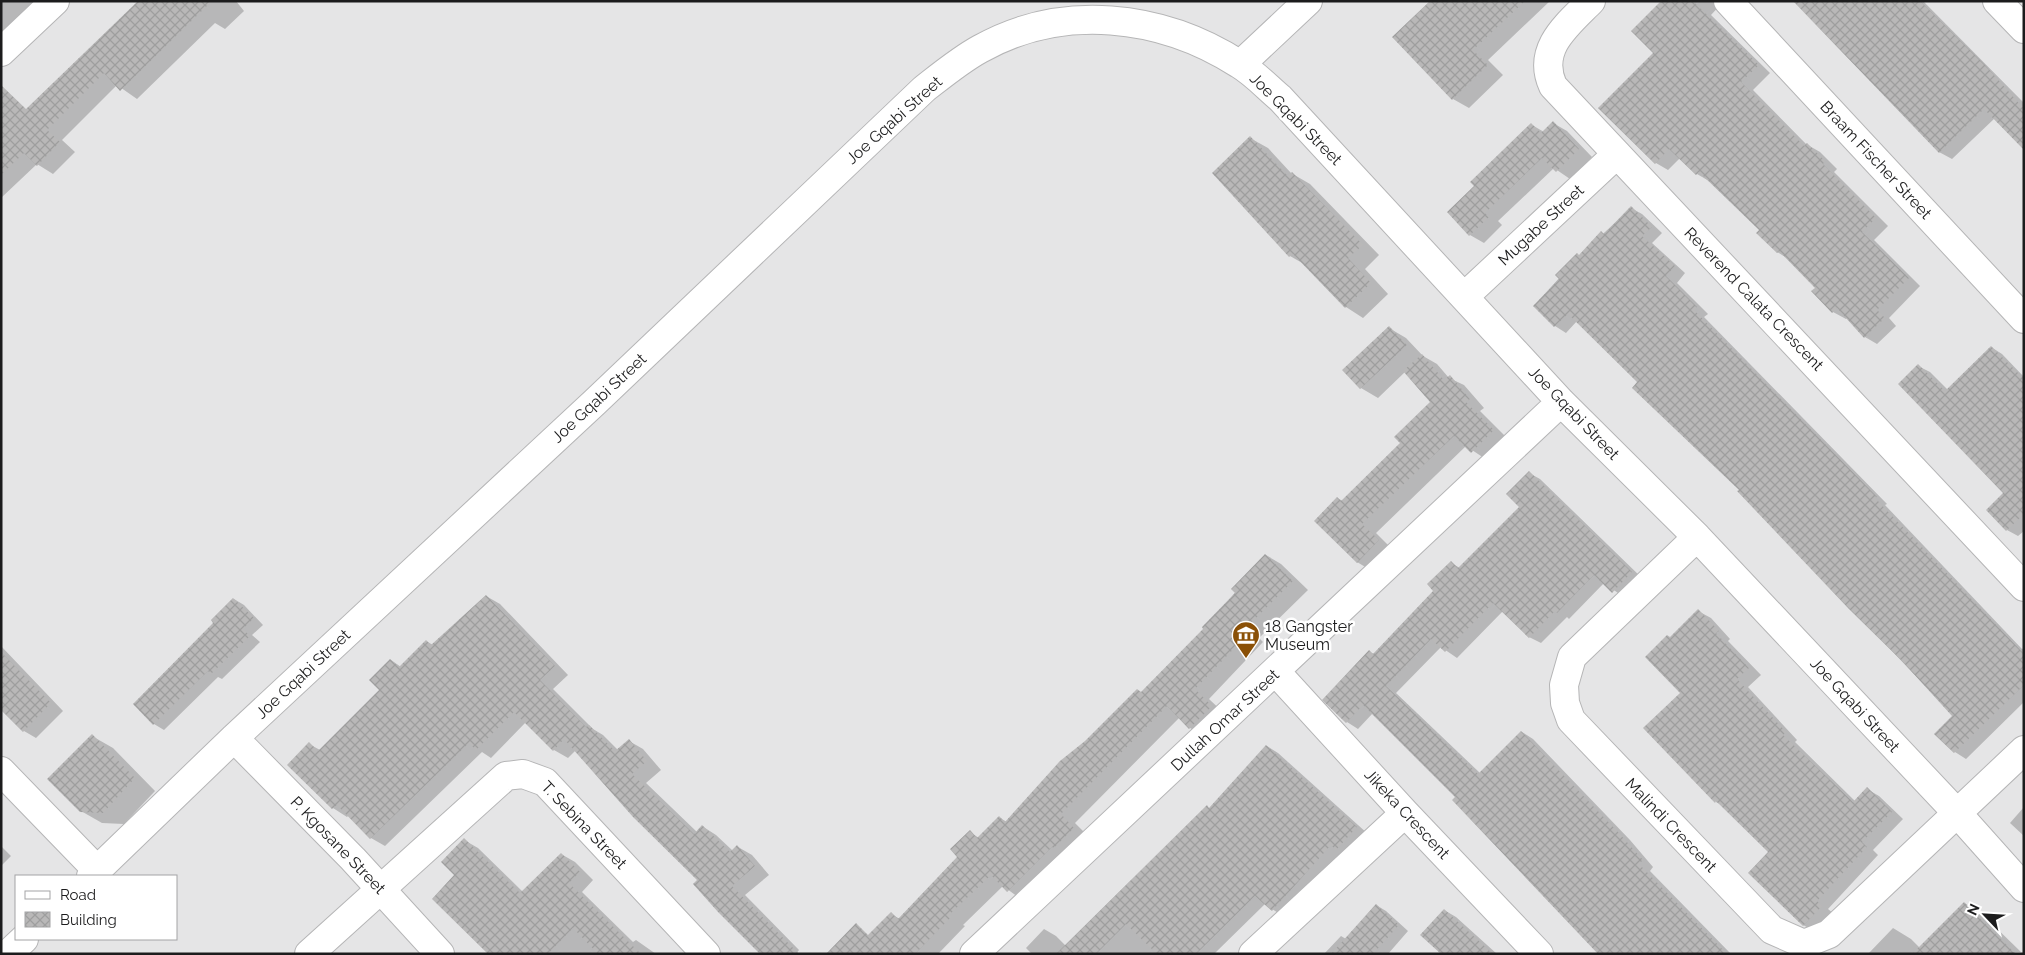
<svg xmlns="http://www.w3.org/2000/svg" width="2025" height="955" viewBox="0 0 2025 955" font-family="Raleway,sans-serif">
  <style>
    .shadow { fill: #0003 }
    .building { fill: url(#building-cross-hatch) }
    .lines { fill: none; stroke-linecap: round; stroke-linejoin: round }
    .minor-casing { stroke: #b5b5b6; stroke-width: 30 }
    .minor { stroke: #fff; stroke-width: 28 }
    .labels { text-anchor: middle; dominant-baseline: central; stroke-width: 5; stroke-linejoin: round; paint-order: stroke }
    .street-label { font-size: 16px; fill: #1c1c1d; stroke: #fff }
    .poi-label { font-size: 16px; fill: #1c1c1d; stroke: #fff; text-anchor: start }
  </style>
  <defs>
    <pattern id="building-cross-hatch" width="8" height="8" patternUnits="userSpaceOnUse" patternTransform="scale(1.25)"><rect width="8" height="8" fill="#b9b8b8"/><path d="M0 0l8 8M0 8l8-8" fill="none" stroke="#9e9e9e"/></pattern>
  </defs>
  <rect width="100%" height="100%" fill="#e5e5e6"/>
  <!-- shadow -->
  <path class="shadow" d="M1,1H45L1,45Z
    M139,1H236L244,11L225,29L215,23L137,99L117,85L62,140L75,152L53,174L37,164L1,198V131L27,110Z
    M1476,1H1550L1488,60L1503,75L1469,108L1453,99Z
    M1662,1H1724L1711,15L1770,73L1753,90L1806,144L1820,152L1837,169L1834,172L1888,226L1874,240L1920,286L1889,318L1896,326L1877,344L1865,337L1847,318L1846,319L1833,312L1816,288L1787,258L1777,252L1761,230L1709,181L1697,174L1680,158L1668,170L1656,163L1655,52Z
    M1794,1H1923L2024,103V144L1995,118L1952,159L1939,152Z
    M1553,123L1567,131L1592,157L1570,179L1554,168L1498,221L1502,225L1484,243L1470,235L1476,186L1532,125L1544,132Z
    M1250,138L1268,148L1291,173L1310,184L1379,255L1365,269L1388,294L1363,318L1346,307L1304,264L1290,256Z
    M1631,208L1642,214L1662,233L1652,243L1685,273L1677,283L1708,314L1704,317L1887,504L1885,505L2022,649L2024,648V702L1966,759L1955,752L1936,734L1954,716L1739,491L1741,490L1639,381L1577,321L1566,333L1555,326L1534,306L1579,256Z
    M1389,328L1406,338L1423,356L1437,364L1449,378L1464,385L1484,408L1480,411L1508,439L1487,460L1466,446L1376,533L1392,549L1372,571L1357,562L1337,498L1343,501L1402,443L1432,402L1405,372L1378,398L1361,388Z
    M1991,347L2002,354L2024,377V531L2018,536L2007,530L2005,493L1918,366L1930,372L1948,390Z
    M1529,473L1540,479L1643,579L1625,598L1604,583L1569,619L1567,617L1541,643L1529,637L1503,611L1457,658L1441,647L1396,693L1480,773L1522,732L1533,739L1630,840L1653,867L1650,871L1731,954H1601L1457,797L1373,713L1358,729L1347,722L1369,652L1374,654L1435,591L1451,563L1460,568L1521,507Z
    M1266,555L1281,564L1308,590L1259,638L1263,642L1209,699L1226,715L1205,736L1190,728L1180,717L1075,823L1089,837L1022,900L1003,886L963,925L965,926L938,954H897L891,914L900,919L959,857L970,832L979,838L1000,818L1007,822L1142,693L1205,629Z
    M486,596L500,604L568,675L553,689L593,729L603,735L618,750L629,741L643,749L661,770L646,783L697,832L702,826L716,835L733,851L738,847L752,855L769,875L745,895L799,950L796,954L699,880L576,750L568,758L554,750L526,722L491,758L482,752L385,846L371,838L349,815L347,817L333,808L289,765L309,744L320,750L381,690L391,660L401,667L426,641L433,645Z
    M234,599L244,605L263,625L252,635L260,642L222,679L218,677L164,730L154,724L135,704L215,623Z
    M1698,611L1711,618L1730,639L1728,641L1761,675L1748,687L1797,740L1795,742L1855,801L1867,789L1879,796L1903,819L1873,850L1878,855L1828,909L1834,914L1816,932L1803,925L1770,852L1723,806L1716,802L1682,693L1670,638Z
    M1,646L63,711L36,738L24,731L1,689Z
    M92,736L113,748L155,791L124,824L102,823L81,811Z
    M1267,746L1278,753L1368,834L1284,917L1265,904L1214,954H1032L1026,948L1044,929L1056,936L1066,946L1210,809Z
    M2024,807V836L2010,823Z
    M464,840L478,848L523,892L561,854L575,862L593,880L582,892L633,942L636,940L656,954H489L456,875Z
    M1,846L11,856L1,866Z
    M1964,903L1982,914L2021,952L1868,954L1893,928L1911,939L1920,948Z
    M1376,905L1386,911L1408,931L1388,954H1324L1341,936L1346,939Z
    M1444,910L1456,917L1497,954H1443Z"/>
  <!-- building -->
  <path class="building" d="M138,1H212L120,91L104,73L47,130L60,142L37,166L24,153L1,175V85L26,109Z
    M1430,1H1525L1473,50L1488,65L1452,100L1392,37Z
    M1661,1H1693L1759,65L1741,82L1804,146L1807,143L1825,161L1823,164L1876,218L1862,232L1909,278L1877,310L1885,318L1864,338L1837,308L1832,313L1811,291L1815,288L1779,251L1777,253L1756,233L1759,230L1699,172L1696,175L1669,149L1655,164L1598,108L1653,53L1631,31Z
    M1793,1H1920L1985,65L2024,109V150L1984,109L1939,153Z
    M1553,121L1579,149L1556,172L1542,158L1485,213L1489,217L1469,236L1447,212L1474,186L1470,182L1531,123L1541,133Z
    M1250,136L1288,176L1292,172L1363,245L1348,258L1371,283L1345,308L1293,254L1289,257L1212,173Z
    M1631,206L1652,227L1642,236L1675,266L1666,276L1697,307L1694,310L1877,497L1875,498L2024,654V685L1954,753L1934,734L1952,716L1902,661L1849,609L1737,491L1739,490L1632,388L1637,382L1568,314L1554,327L1533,306L1559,279L1555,275L1577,253L1579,255L1601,231L1604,234Z
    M1389,326L1407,345L1360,389L1342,370Z
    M1991,346L2024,379V514L2006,531L1986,510L2003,493L1898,384L1918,364L1945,391Z
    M1422,354L1444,380L1450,375L1470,399L1466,402L1494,430L1471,453L1454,436L1362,524L1379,540L1357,563L1314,521L1337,497L1341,501L1400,443L1394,437L1430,402L1403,371Z
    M1529,471L1632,572L1612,593L1594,575L1557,613L1555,611L1529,638L1493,603L1445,652L1431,639L1386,686L1478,774L1521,731L1618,832L1643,860L1639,864L1727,954H1598L1452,800L1455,797L1363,705L1346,723L1322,700L1369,650L1373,654L1433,591L1427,584L1451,561L1458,568L1519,507L1506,494Z
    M1265,554L1293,581L1245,629L1249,633L1195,689L1212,706L1189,729L1167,706L1061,814L1074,828L1054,848L1052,847L1007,892L991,875L949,915L951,917L915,954H826L856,923L868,935L891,912L898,919L957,857L950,849L970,830L977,838L999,816L1005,822L1060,761L1085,741L1137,689L1141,692L1203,629L1202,627L1235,593L1231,589Z
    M486,595L555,666L540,680L586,727L589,725L615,751L629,739L647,761L632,774L694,834L702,825L730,852L737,845L755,866L732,886L799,954H760L718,912L693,884L697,880L633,817L564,739L553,751L514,712L476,750L469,743L370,839L337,805L332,809L287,765L309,742L318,751L379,690L369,680L390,659L399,667L426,640L431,645Z
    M233,598L254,618L243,629L250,636L211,674L208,671L153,725L133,704L213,623L211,620Z
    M1698,609L1719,631L1716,633L1749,668L1737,679L1786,732L1783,735L1853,802L1867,787L1892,812L1862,842L1867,847L1817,901L1822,906L1803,926L1748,873L1768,852L1716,801L1715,803L1643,728L1680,693L1645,657L1667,635L1670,637Z
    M1,652L51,703L23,732L1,710Z
    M92,734L135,778L103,813L80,812L47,779Z
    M1266,745L1357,827L1336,850L1331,845L1272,911L1255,896L1196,954H1157L1126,924L1096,954H1056L1207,805L1209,808Z
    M464,838L520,893L561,853L580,872L569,883L641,954H598L573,928L548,954H488L432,899L454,875L441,862Z
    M1964,902L2016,954H1912Z
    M1376,904L1399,925L1373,954H1331Z
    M1444,909L1493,954H1441L1420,935Z"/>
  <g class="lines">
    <!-- minor casing -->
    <g class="minor-casing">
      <path id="minor" d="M1591,1C1567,25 1536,49 1553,86L2024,587
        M1728,1L2024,319
        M1997,1L2024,29
        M1,52L55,1
        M1241,64L1308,1
        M1465,296L1617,154
        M1697,537L1572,657L1564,685L1565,703L1571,720L1772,930L1804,944L1829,934L2024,750
        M1276,672L1405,813L1539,954
        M234,738L353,859L440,954
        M1,771L97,870
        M91,876L234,738L595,402L924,89C942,75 960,60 980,49C1062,3 1161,14 1239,64C1254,73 1267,87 1280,98L1561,402L1697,537L1958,814L2024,888
        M8,954L24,939
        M309,954L506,776L523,774L545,782L706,954
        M974,954L1561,402
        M1253,954L1405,813"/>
    </g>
    <!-- minor -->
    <use href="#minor" class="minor"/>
  </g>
  <!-- icons -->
  <defs>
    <g id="museum-pin" transform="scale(1.4375)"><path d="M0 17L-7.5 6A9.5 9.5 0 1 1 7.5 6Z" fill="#8a5007" stroke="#fff"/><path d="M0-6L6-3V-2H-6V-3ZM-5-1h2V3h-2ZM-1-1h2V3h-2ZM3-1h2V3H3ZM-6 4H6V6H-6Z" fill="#fff"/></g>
  </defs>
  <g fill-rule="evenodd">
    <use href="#museum-pin" x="1246" y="635"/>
  </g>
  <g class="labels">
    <!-- street labels -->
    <g class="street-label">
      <text transform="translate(1296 119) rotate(45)">Joe Gqabi Street</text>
      <text transform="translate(894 120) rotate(-42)">Joe Gqabi Street</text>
      <text transform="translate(1876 160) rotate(47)">Braam Fischer Street</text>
      <text transform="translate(1541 225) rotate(-43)">Mugabe Street</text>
      <text transform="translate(1754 299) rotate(46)">Reverend Calata Crescent</text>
      <text transform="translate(599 398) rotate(-43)">Joe Gqabi Street</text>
      <text transform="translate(1574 413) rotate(46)">Joe Gqabi Street</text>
      <text transform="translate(303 674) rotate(-43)">Joe Gqabi Street</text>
      <text transform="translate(1855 705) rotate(47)">Joe Gqabi Street</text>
      <text transform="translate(1225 720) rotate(-43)">Dullah Omar Street</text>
      <text transform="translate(1407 814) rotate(47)">Jikeka Crescent</text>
      <text transform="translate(584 825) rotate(46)">T. Sebina Street</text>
      <text transform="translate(1671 825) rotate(46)">Malindi Crescent</text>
      <text transform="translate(338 845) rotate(46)">P. Kgosane Street</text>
    </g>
    <!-- poi labels -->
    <g class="poi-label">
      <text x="1265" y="626">18 Gangster<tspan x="1265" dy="18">Museum</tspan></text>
    </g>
  </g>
  <!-- border -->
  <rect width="2025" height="955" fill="none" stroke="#1c1c1d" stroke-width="5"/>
  <!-- legend -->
  <rect x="15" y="875" width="162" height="65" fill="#ffffff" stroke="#a4a4a5"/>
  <rect x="25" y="891" width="25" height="8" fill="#ffffff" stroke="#a4a4a5"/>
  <text x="60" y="900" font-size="15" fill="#1c1c1d">Road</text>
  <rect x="25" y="912" width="25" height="15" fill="url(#building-cross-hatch)" stroke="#a4a4a5"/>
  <text x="60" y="925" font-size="15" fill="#1c1c1d">Building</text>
  <!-- north arrow -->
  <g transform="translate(1985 915) rotate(295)" stroke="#ffffff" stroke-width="4" paint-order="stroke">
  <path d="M0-4L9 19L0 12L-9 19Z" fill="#1c1c1d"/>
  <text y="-8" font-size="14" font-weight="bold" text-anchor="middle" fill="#1c1c1d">N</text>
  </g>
</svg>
